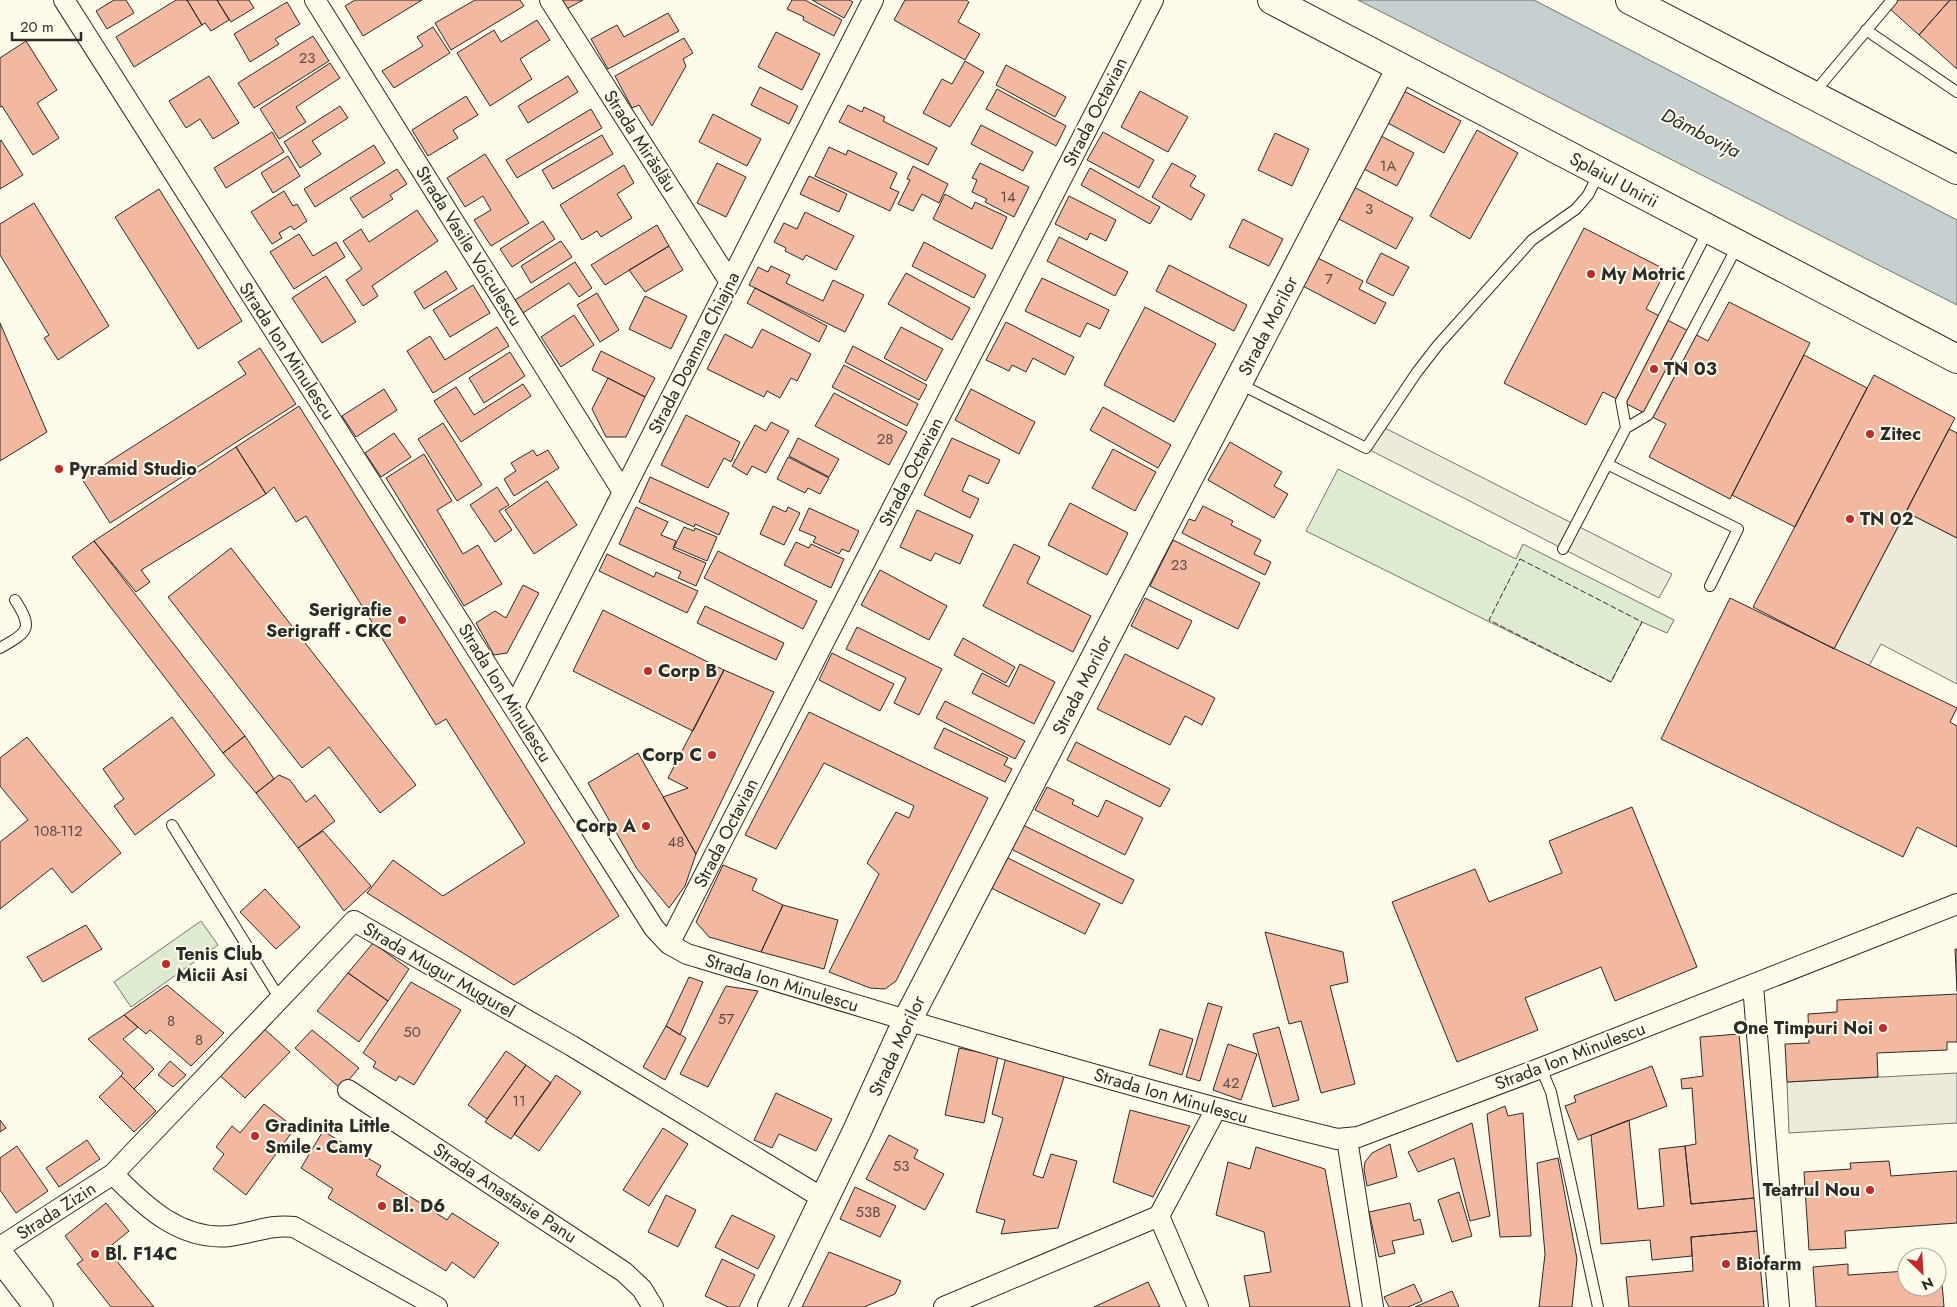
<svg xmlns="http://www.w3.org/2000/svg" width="1957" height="1307" viewBox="0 0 1957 1307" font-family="Jost,sans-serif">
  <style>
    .green { fill: #deebd1; stroke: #74746e }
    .parking { fill: #eceadb; stroke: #74746e }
    .water { fill: #c7d0d0; stroke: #74746e }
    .building { fill: #f2b8a0; stroke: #2b2b2b }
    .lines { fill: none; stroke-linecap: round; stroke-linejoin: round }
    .lane-casing { stroke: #2b2b2b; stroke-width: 12 }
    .street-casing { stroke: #2b2b2b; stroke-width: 22 }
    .secondary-casing { stroke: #2b2b2b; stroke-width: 30 }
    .lane { stroke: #fdfbea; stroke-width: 10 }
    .street { stroke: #fdfbea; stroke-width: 20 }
    .secondary { stroke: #fdfbea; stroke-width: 28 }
    .fence { stroke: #2b2b2b; stroke-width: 1; stroke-dasharray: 6 2.5; stroke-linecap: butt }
    .poi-dot { fill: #c62828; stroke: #fdfbea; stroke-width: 2 }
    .labels { text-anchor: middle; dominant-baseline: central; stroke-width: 4; stroke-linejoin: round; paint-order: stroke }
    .number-label { font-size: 15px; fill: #5d4e48 }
    .street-label { font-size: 18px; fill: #2b2b2b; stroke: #fdfbea }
    .poi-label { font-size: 18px; font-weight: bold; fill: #2b2b2b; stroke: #fdfbea; text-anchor: start }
    .water-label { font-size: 19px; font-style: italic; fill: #2b2b2b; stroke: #fdfbea }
  </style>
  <rect width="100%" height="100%" fill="#fdfbea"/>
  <!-- green -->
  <path class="green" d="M1338,469L1516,559L1523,544L1674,620L1667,633L1642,622L1611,682L1306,531Z
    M201,921L218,945L131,1007L114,982Z"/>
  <!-- parking -->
  <path class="parking" d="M1381,426L1672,574L1659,598L1366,448Z
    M1906,512L1957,538V684L1881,644L1869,666L1834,649Z
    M1957,1073V1123L1789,1133L1787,1082Z"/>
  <!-- water -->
  <path class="water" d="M1358,0H1534L1957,220V305Z"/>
  <!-- building -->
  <path class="building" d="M114,0H126L134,13L107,29L96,11Z
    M176,0H187L202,25L134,67L116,37Z
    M187,0H217L229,20L211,31L205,23L202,25Z
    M217,0H249L254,8L231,22Z
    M355,0H422L363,36L345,6Z
    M475,0H520L524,6L451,50L435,23Z
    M559,0H583L565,10Z
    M792,0H805L842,20L834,36L803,20L804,17L787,9Z
    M812,0H849L853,2L844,18Z
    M905,0H966L969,2L958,22L980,34L965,60L894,20Z
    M1898,0H1950L1919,35L1890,9Z
    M1950,0H1957V69L1919,35Z
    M287,2L300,24L275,39L279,44L250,62L234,34Z
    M668,13L679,31L608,69L591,39L617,25L624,37Z
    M537,20L550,40L520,59L532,79L490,106L457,53L494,30L501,42Z
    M433,27L450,53L394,88L382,71L423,46L417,37Z
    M776,32L820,54L802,90L758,67Z
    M313,36L329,61L254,108L238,83Z
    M684,38L693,53L683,59L686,66L652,126L639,105L632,108L615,76Z
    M26,41L57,90L37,103L59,138L33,155L2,106L0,107V58Z
    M965,61L984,72L950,127L923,113L942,79L952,84Z
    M330,63L340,78L296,107L306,122L279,139L260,109Z
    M1006,65L1066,97L1055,117L996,85Z
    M209,76L239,123L213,139L200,119L186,128L169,101Z
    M568,76L578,92L528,123L518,106Z
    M760,87L798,106L789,124L751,105Z
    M997,89L1066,126L1056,146L986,109Z
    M1402,90L1461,121L1444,153L1384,121Z
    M1140,91L1188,117L1168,152L1121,127Z
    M466,96L478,115L453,130L458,138L428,156L412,130Z
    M848,105L862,112L864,107L885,117L883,121L937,148L928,165L839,122Z
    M340,106L348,118L312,141L321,154L300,168L284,142Z
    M591,109L602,128L517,178L506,160Z
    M713,114L761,139L747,166L699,142Z
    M981,125L1033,152L1023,171L971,144Z
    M1477,130L1518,153L1470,239L1430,216Z
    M272,132L284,152L226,188L214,168Z
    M1103,132L1154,160L1139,188L1087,160Z
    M1275,133L1309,149L1292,186L1258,170Z
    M602,135L613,154L553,189L542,170Z
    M1381,136L1414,153L1397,186L1364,169Z
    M1,140L23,175L0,189V141Z
    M374,145L385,163L315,207L304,189Z
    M829,147L846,155L848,150L897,173L890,188L899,192L890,211L815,176Z
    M485,154L529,223L491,246L474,220L491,210L483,196L465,207L447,178Z
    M288,156L300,176L273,193L261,173Z
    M717,163L746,177L726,217L697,203Z
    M980,163L1029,187L1014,217L985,202L987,199L972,192L977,180L972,178Z
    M1172,163L1196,176L1190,186L1205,195L1191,220L1152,197Z
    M624,165L634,183L617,194L632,218L601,237L597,231L582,240L560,205Z
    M913,166L948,184L939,203L922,194L913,211L898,204L910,180L907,179Z
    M1090,168L1160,207L1150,224L1081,185Z
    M397,169L407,184L390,195L393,199L363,218L350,198Z
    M809,176L847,194L839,212L800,194Z
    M1350,185L1413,218L1396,249L1333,216Z
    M159,189L242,321L198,349L115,217Z
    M284,191L293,206L297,204L307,221L294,230L291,226L279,233L282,238L272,244L251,212Z
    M945,194L972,209L975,202L1007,217L992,249L933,219Z
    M1069,196L1116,220L1106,241L1090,233L1087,240L1055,224Z
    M34,203L109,326L58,360L44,338L49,335L0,255V224Z
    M417,210L438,241L372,286L378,296L363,306L346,280L362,269L343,241L361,229L369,242Z
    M805,212L854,236L836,270L806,255L803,260L785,251L786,248L774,242L784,223L797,229Z
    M1243,219L1283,239L1269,266L1229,247Z
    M543,221L555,239L512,267L500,249Z
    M657,225L669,246L605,285L591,265Z
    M1584,228L1666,270L1646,309L1708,341L1729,302L1810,343L1730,499L1649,457L1666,424L1603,392L1586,425L1504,383Z
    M299,234L313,256L336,242L345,257L294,289L270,252Z
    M1059,237L1128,272L1115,296L1047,261Z
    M561,241L572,257L531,283L521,266Z
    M924,242L986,275L974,298L912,266Z
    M669,246L683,270L645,292L629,270Z
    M1381,253L1409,267L1393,296L1366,282Z
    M1316,257L1363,281L1359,289L1386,303L1375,324L1301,285Z
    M575,262L592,288L579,297L569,283L523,313L515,300Z
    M1169,265L1247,305L1234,331L1156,291Z
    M771,266L790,275L786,283L823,301L833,280L864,295L845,332L749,285L758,267L768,272Z
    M446,271L457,289L424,309L414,292Z
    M906,273L970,308L952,340L888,304Z
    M326,276L356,322L322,343L292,298Z
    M1042,278L1109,310L1100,329L1087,323L1080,337L1025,311Z
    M473,285L490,313L450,337L433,310Z
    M755,288L827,326L819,342L747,303Z
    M597,293L619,330L600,342L577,305Z
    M645,296L687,316L671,349L629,329Z
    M1145,307L1216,344L1174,422L1104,385Z
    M574,315L594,345L561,367L541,337Z
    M1006,322L1074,357L1065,375L1033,358L1026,372L1012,365L1009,371L986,360Z
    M0,323L47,432L0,461Z
    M497,327L509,346L433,393L407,351L430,336L445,360Z
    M901,327L943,349L926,381L884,358Z
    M762,329L811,354L797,381L791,378L780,398L767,391L764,397L707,369L725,334L752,348Z
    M853,346L927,385L919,400L845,362Z
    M260,348L296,404L110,523L82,479L246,374L238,362Z
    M601,351L655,378L645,397L592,370Z
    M510,352L525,376L484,403L469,378Z
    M1804,355L1867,388L1795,527L1732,495Z
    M844,365L918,404L907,426L832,387Z
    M1874,375L1955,418L1834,649L1753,607Z
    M608,378L645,397L626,437H606L592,409Z
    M523,384L531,396L461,442L434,401L456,387L474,415Z
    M384,389L397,410L356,437L342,416Z
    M971,389L1035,422L1019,454L955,420Z
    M834,393L907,432L889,465L815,426Z
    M299,406L619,916L514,985L367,893L393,860L443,896L525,843L446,719L436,725L306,516L296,522L274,487L266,494L236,447Z
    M1103,407L1171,445L1158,468L1090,430Z
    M686,415L740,442L731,462L724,458L708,488L661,465Z
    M771,422L789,431L766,473L752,466L747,475L732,466L755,425L766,431Z
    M443,423L482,485L457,501L418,439Z
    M1949,429L1957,433V538L1906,512Z
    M394,433L411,457L381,477L365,453Z
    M798,438L839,459L829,477L789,456Z
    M952,438L1000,460L988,484L969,475L962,491L979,499L970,518L924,495Z
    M1230,442L1282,472L1274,486L1288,494L1274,518L1208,480Z
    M236,447L266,494L141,570L150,582L136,592L94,541Z
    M1113,449L1156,472L1135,511L1092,488Z
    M533,450L537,456L548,450L559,468L514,496L504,479L516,471L511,463Z
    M424,454L452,501L437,510L463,554L478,545L502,584L464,606L386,478Z
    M788,457L829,478L820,494L808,488L805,493L777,479Z
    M650,477L729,513L719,535L695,524L694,527L639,502Z
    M547,481L577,525L534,554L505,510Z
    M497,487L509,505L499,511L512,530L495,542L470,505Z
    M1070,503L1128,533L1107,575L1048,545Z
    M773,506L786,512L788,507L800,513L784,545L760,534Z
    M1203,506L1233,521L1231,525L1261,540L1254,554L1271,562L1265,575L1182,533L1189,519L1195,521Z
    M636,507L668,522L661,535L676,541L673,549L706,563L696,586L678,578L681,572L619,544Z
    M809,508L859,531L849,552L842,549L839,554L813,542L816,537L799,530Z
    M917,510L973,535L960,564L935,553L931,561L900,547Z
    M684,527L694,531L695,528L717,537L707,561L674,547Z
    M1173,540L1260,583L1238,629L1150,586Z
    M94,541L245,736L223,753L72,557Z
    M796,542L809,548L811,544L844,559L831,588L784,565Z
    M1014,544L1040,557L1027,583L1091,616L1073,652L983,606Z
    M231,548L416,785L380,813L329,747L302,768L168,597Z
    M718,551L817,601L803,629L704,578Z
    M607,554L654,577L656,572L698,591L687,613L599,571Z
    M880,570L947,606L929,640L861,605Z
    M523,585L539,593L507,653L494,655L476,623L495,611L506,618Z
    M1145,598L1192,621L1178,649L1131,626Z
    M1730,598L1957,708L1950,722L1957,726V847L1917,827L1903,857L1661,739Z
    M705,606L784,643L776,660L697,623Z
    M603,610L724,670L693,731L573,671Z
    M857,627L942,669L919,715L894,703L906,678L846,649Z
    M963,638L1015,667L1006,683L954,655Z
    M832,653L894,684L880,711L819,680Z
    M1125,654L1215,698L1202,725L1185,716L1170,745L1097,709Z
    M1020,664L1055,682L1034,724L972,693L982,673L1009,687Z
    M724,670L774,692L696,854L663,797L688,788L668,778Z
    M945,701L1025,741L1015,759L936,718Z
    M809,712L988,798L896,981L885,989L870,988L829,972L879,874L867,863L896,812L909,818L914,806L824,763L776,849L745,835Z
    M172,717L215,775L135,835L114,806L124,799L103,769Z
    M944,728L1008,758L1004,765L1012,769L1005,782L934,748Z
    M245,736L274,779L256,793L223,753Z
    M27,737L121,853L72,893L52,868L0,909V842L28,820L0,786V758Z
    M1076,742L1170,789L1160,807L1067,760Z
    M638,753L696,854L685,886L669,908L637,869L588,783Z
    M279,775L290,780L306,802L315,795L335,821L298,848L256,793Z
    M1047,787L1074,800L1072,804L1098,817L1106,800L1143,818L1125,855L1035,810Z
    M1632,807L1697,967L1615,1001L1601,967L1525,998L1538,1030L1457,1062L1392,902L1475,869L1489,902L1562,873L1549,841Z
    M1021,824L1134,880L1122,904L1009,848Z
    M323,831L371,886L344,911L298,848Z
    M1002,855L1100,904L1085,934L987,886Z
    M723,865L757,879L752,890L783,905L761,952L709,937L696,922Z
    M265,889L300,927L276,949L240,912Z
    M783,905L838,920L824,969L761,952Z
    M86,925L102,949L43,982L27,957Z
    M1265,932L1343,952L1348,982L1330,986L1355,1084L1321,1093L1301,1021L1289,1024Z
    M373,943L409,969L388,1001L348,973Z
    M1955,949H1957V991Z
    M348,973L388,1001L359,1042L317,1011Z
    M689,977L703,982L680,1035L666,1026Z
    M411,982L461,1010L414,1085L399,1076L396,1081L373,1067L376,1062L363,1053Z
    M167,985L224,1033L191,1066L150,1030L146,1034L124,1015Z
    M726,986L758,991L708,1087L680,1074Z
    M1957,994V1042H1947V1050L1877,1053L1878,1077L1787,1082L1785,1044L1809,1043L1808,1014L1837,1012V1000Z
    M1208,1003L1222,1007L1200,1081L1186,1077Z
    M124,1015L138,1027L123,1039L154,1069L134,1089L121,1076L123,1073L88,1039Z
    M666,1026L686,1038L665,1080L643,1067Z
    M262,1027L290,1052L245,1098L217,1073Z
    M1279,1027L1299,1100L1273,1107L1253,1034Z
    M1160,1029L1193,1039L1182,1075L1149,1065Z
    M312,1030L359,1068L341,1089L295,1048Z
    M1739,1034L1754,1198L1691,1204L1685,1146L1696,1144L1692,1088L1682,1089L1681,1079L1703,1076L1700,1037Z
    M1228,1044L1257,1054L1241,1100L1213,1090Z
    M959,1048L998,1056L984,1123L945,1115Z
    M506,1051L526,1065L487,1119L468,1105Z
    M1006,1057L1066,1071L1033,1175L1043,1178L1051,1154L1077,1161L1058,1228L1001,1234L1005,1220L976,1212L1003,1118L992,1114Z
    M170,1061L186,1075L173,1087L158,1075Z
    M526,1065L551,1083L511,1139L485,1122Z
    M1652,1066L1667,1106L1578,1140L1565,1106L1576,1102L1574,1096Z
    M556,1075L581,1092L539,1151L514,1134Z
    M121,1076L156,1111L134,1132L99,1097Z
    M776,1093L832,1119L816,1151L779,1134L772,1148L754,1140Z
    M264,1104L295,1128L246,1195L213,1169L224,1154L216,1147L232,1126L240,1133Z
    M1505,1106L1508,1116L1523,1113L1531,1236L1500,1237L1487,1114Z
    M1130,1110L1190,1126L1153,1197L1113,1182Z
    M0,1120L6,1128L0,1132Z
    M1629,1120L1638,1209L1664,1206L1659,1149L1685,1146L1691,1204L1754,1198L1757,1231L1691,1237L1692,1256L1652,1260L1650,1240L1601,1244L1591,1135Z
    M1472,1123L1490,1216L1470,1221L1454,1158L1418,1172L1408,1152Z
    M663,1128L688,1144L649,1206L623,1190Z
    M323,1131L381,1166L376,1175L447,1220L452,1213L499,1243L474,1278L452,1262L446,1271L328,1198L333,1189L301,1168Z
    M889,1135L918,1150L914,1158L944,1174L925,1210L866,1179Z
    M87,1140L100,1159L59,1187L46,1168Z
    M1390,1144L1397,1177L1367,1186L1364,1170L1365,1162L1372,1153Z
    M17,1146L48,1191L16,1213L0,1190V1158Z
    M1256,1147L1325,1169L1350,1307H1250L1244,1276L1271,1272L1264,1232L1216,1215L1228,1162L1250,1169Z
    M1558,1158L1577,1259L1572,1307H1539L1545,1254L1537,1163Z
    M1889,1161L1891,1176L1957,1171V1223L1845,1231L1846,1248L1809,1250L1804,1172L1851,1169L1850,1163Z
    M855,1187L896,1206L880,1237L840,1219Z
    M1459,1192L1472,1236L1452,1242L1438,1200Z
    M666,1195L696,1210L678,1247L648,1232Z
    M106,1203L129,1231L107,1249L154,1307H111L77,1264L83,1260L65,1236Z
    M1410,1203L1414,1221L1420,1219L1424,1234L1392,1241L1395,1253L1379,1257L1369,1212Z
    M732,1215L775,1236L758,1269L715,1247Z
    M1757,1231L1764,1307H1629L1626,1277L1693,1271L1691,1237Z
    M829,1252L901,1281L895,1294L864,1307H802Z
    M722,1259L755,1275L739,1307H728L705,1296Z
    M1937,1259H1940L1944,1307H1816L1813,1267L1848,1264V1275L1907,1271V1287H1937Z
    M1148,1282L1160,1307H1094Z
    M1414,1284L1422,1301L1408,1307H1389L1384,1297Z
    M1452,1291L1459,1307H1415Z"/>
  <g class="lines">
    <!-- lane casing -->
    <g class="lane-casing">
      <path id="lane" d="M1866,30L1957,92
        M1813,94L1892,0
        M1240,384L1366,448L1417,372L1438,345L1532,240L1576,209L1588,195L1599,173
        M1626,428L1621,401L1708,230
        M1607,464L1738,529L1710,586
        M1563,549L1626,428L1648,415L1738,245
        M0,648C28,632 34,629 15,600
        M172,825L280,999
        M1541,1068L1551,1092L1598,1307"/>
    </g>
    <!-- street casing -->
    <g class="street-casing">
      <path id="street" d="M64,0L654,928L669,944L687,954C902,1019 1118,1085 1337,1139L1358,1137L1541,1068L1957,904
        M315,0L623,492
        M550,0L730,282
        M514,707L873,0
        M669,944L1153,0
        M1753,985L1779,1307
        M348,1090L624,1272L642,1289L653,1307
        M1347,1139L1373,1307
        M113,1174C145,1207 181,1241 230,1236C253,1233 271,1224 294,1227L437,1307
        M1159,1216L1198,1307
        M0,1247L113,1174L354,921L572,1046L824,1199
        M944,1307L1159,1216L1216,1109"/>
    </g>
    <!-- secondary casing -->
    <g class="secondary-casing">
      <path id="secondary" d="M1272,0L1957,359
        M1630,0L1957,170
        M0,1256L39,1307
        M772,1307L857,1131L907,1021L1401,68"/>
    </g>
    <!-- lane -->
    <use href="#lane" class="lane"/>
    <!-- street -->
    <use href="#street" class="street"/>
    <!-- secondary -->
    <use href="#secondary" class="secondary"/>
    <!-- fence -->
    <path class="fence" d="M1520,559L1642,622L1611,682L1489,620Z"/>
  </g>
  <!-- markers -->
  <g class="poi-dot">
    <circle cx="1591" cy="274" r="5"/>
    <circle cx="1654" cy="369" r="5"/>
    <circle cx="1870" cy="434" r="5"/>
    <circle cx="59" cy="469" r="5"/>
    <circle cx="1850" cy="519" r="5"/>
    <circle cx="402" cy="620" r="5"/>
    <circle cx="648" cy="671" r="5"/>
    <circle cx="712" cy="755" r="5"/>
    <circle cx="646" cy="826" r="5"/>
    <circle cx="166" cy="964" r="5"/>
    <circle cx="1883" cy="1028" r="5"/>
    <circle cx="255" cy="1136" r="5"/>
    <circle cx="1870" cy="1190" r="5"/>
    <circle cx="382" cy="1206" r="5"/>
    <circle cx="95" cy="1254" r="5"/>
    <circle cx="1726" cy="1264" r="5"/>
  </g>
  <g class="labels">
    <!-- number labels -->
    <g class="number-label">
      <text x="307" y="58">23</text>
      <text x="1388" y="166">1A</text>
      <text x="1008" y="197">14</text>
      <text x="1369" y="209">3</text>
      <text x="1329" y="279">7</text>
      <text x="885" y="439">28</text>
      <text x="1179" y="565">23</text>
      <text x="58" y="831">108-112</text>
      <text x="676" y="842">48</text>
      <text x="726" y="1019">57</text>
      <text x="171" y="1021">8</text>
      <text x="412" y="1032">50</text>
      <text x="199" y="1040">8</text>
      <text x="1231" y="1083">42</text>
      <text x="519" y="1101">11</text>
      <text x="901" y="1166">53</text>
      <text x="868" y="1212">53B</text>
    </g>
    <!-- street labels -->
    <g class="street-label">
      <text transform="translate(1095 112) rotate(-63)">Strada Octavian</text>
      <text transform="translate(640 141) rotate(57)">Strada Mirăslău</text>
      <text transform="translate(1614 180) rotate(28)">Splaiul Unirii</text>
      <text transform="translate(469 246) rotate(58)">Strada Vasile Voiculescu</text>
      <text transform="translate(1268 326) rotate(-63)">Strada Morilor</text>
      <text transform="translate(287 351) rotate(57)">Strada Ion Minulescu</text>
      <text transform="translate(694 353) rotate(-63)">Strada Doamna Chiajna</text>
      <text transform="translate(911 472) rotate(-63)">Strada Octavian</text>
      <text transform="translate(1082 685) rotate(-63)">Strada Morilor</text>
      <text transform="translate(505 693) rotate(58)">Strada Ion Minulescu</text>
      <text transform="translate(726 833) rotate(-63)">Strada Octavian</text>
      <text transform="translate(439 970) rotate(30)">Strada Mugur Mugurel</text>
      <text transform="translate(782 983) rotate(17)">Strada Ion Minulescu</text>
      <text transform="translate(897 1046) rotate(-65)">Strada Morilor</text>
      <text transform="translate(1570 1056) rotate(-21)">Strada Ion Minulescu</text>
      <text transform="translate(1171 1096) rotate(16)">Strada Ion Minulescu</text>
      <text transform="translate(505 1193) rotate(33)">Strada Anastasie Panu</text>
      <text transform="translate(56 1211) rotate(-33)">Strada Zizin</text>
    </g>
    <!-- poi labels -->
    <g class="poi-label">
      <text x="1601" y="274">My Motric</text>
      <text x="1664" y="369">TN 03</text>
      <text x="1880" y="434">Zitec</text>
      <text x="69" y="469">Pyramid Studio</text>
      <text x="1860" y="519">TN 02</text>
      <text x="392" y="610" text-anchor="end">Serigrafie<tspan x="392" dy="21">Serigraff - CKC</tspan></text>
      <text x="658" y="671">Corp B</text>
      <text x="702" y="755" text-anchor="end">Corp C</text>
      <text x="636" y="826" text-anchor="end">Corp A</text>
      <text x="176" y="954">Tenis Club<tspan x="176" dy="21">Micii Asi</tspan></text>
      <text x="1873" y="1028" text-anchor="end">One Timpuri Noi</text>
      <text x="265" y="1126">Gradinita Little<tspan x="265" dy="21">Smile - Camy</tspan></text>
      <text x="1860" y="1190" text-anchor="end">Teatrul Nou</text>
      <text x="392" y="1206">Bl. D6</text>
      <text x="105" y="1254">Bl. F14C</text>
      <text x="1736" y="1264">Biofarm</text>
    </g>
    <!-- water labels -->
    <g class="water-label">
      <text transform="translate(1701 133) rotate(27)">Dâmbovița</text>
    </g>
  </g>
  <!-- north arrow -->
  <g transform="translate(1922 1272) rotate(155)"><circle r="24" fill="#fdfbea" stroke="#a9a89e"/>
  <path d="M0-4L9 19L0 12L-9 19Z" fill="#c62828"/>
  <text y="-8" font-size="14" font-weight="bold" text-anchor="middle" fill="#2b2b2b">N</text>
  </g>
  <!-- scale -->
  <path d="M12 32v8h69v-8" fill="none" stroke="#2b2b2b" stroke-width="2.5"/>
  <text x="20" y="32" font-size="15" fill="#2b2b2b" stroke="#fdfbea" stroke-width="4" paint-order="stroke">20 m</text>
</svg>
